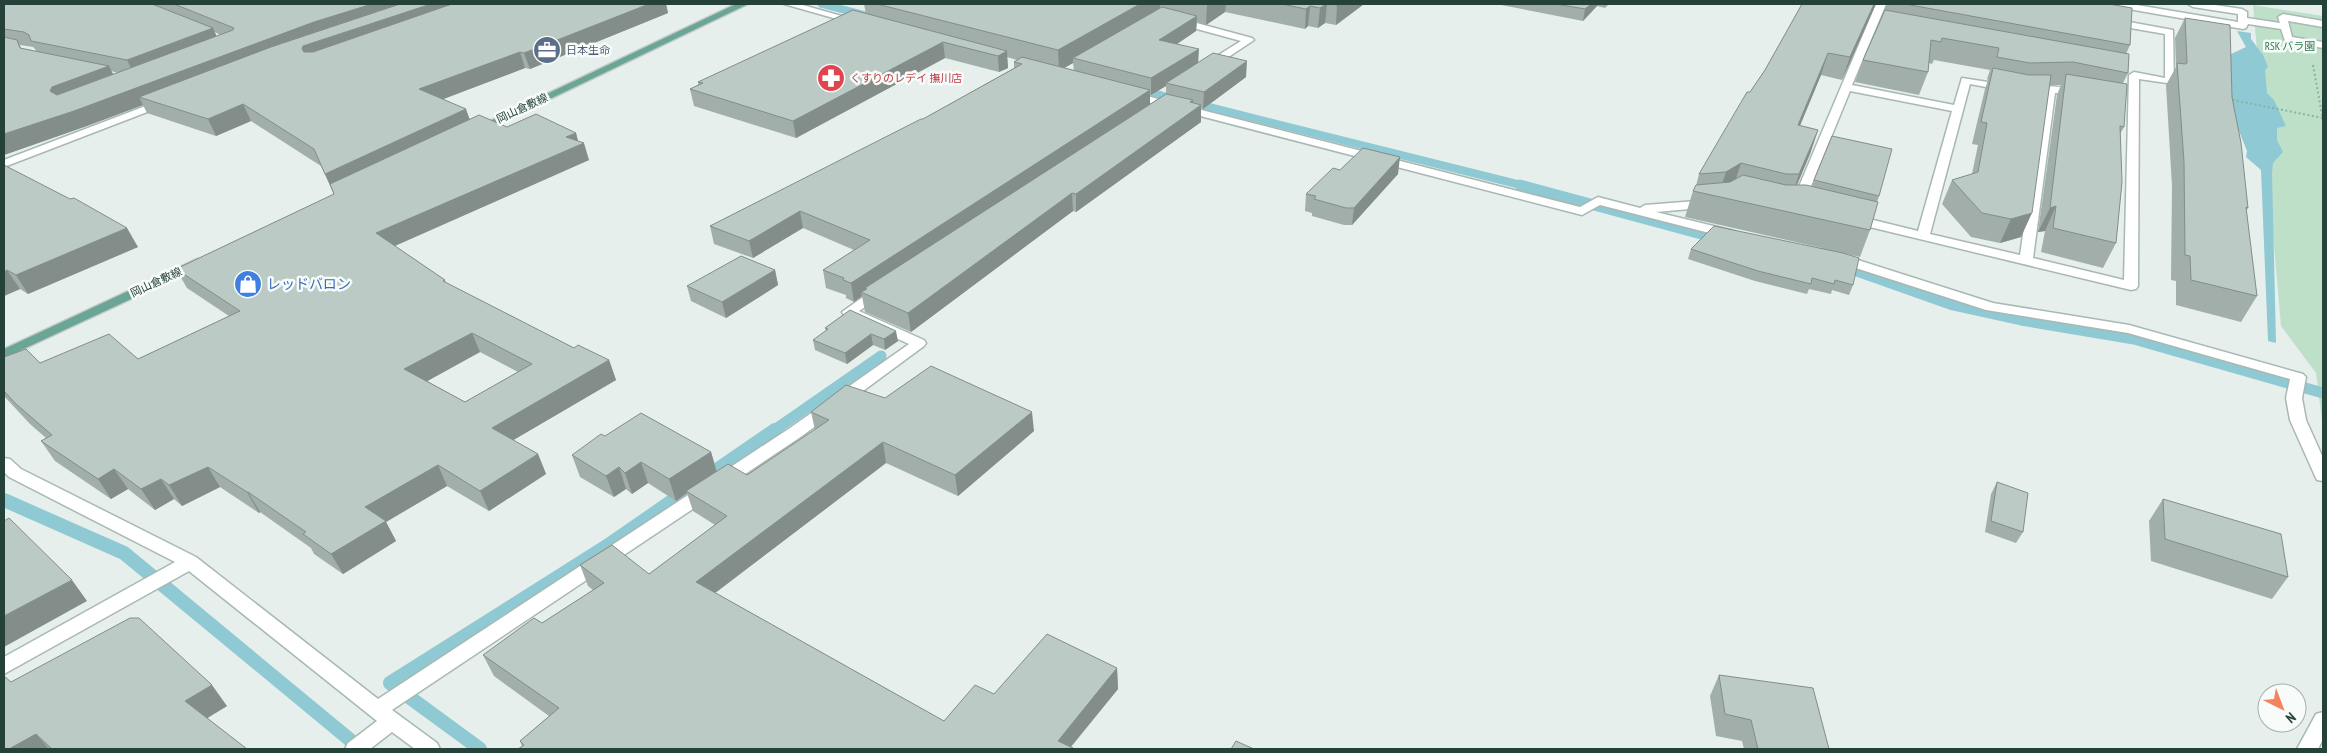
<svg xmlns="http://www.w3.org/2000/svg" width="2327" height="753" viewBox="0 0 2327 753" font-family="'PT Sans Narrow','Noto Sans JP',sans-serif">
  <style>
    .green { fill: #bfe0c8 }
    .water { fill: #8ec9d4 }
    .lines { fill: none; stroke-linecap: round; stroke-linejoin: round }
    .stream-far2 { stroke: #8ec9d4; stroke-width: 8 }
    .stream-far1 { stroke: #8ec9d4; stroke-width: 11 }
    .stream { stroke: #8ec9d4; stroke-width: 14 }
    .minor-casing { stroke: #a8b8b2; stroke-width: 3 }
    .major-casing { stroke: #c2cac8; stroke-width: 3 }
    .path { stroke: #86b3a5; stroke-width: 2; stroke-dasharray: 2 2.5; stroke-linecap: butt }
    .minor { fill: #fff; fill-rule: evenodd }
    .major { fill: #6aa596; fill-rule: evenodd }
    .wall { fill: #a1aea9; fill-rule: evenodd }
    .shaded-wall { fill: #838d89 }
    .building { fill: #bbcac4; stroke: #838d89; fill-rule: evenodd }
    .labels { text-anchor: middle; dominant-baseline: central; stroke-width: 5; stroke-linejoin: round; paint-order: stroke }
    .far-park-label { font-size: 11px; fill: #2d7a4b; stroke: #f7fbf9 }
    .far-service-label { font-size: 11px; fill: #4e5e75; stroke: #f7fbf9; text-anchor: start }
    .far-health-label { font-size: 11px; fill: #be3a42; stroke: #f7fbf9; text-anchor: start }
    .far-street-label { font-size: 11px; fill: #24423a; stroke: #f7fbf9 }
    .shop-label { font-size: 14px; fill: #366cbe; stroke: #f7fbf9; text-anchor: start }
  </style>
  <rect width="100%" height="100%" fill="#e6efeb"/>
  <!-- green -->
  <path class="green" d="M2253,5L2323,16V428L2316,373L2281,326Z"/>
  <!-- water -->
  <path class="water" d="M2237,31L2251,33V39L2263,55L2268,67L2265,70L2267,93L2274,100L2286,126L2277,128V140L2283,152L2273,163L2272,173L2276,343L2268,341L2261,170L2246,157L2247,151L2212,63L2246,47Z"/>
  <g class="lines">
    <!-- stream-far2 -->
    <path class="stream-far2" d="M822,4L864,15
      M1140,89L1177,100
      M1193,103L1525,186"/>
    <!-- stream-far1 -->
    <path class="stream-far1" d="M1520,185L1720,239
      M1843,266L1953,305L2021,320L2134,339L2323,393
      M773,431L881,356"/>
    <!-- stream -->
    <path class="stream" d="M705,478L775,430
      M4,500L124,553L361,749
      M480,749L390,683L607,546L685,492"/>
    <!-- minor casing -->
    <g class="minor-casing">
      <path id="minor" d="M784,4H799L863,22L858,25Z
        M1876,4H1886L1852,85L1954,105L1962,78L2007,85L2012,88L2007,91L1970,84L1930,234L2020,255L2044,93H2030L2025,90C2034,82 2070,88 2083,91V95L2055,93L2033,258L2124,280L2129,75L2134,72L2165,78V34L2113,25L2108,22L2113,19L2173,30L2174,84L2139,79L2138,286L2136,289L2131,290L1849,222L1847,219L1849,216L1853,215L1918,231L1952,111L1850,91L1804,203L1802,206H1794L1792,203Z
        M2112,4H2131L2238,22V14L2193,7L2188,4H2208L2242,9L2247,12V18L2280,23L2278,17L2283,14L2323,21V27L2288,21L2292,37L2323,42V48L2285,41L2281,29L2248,24L2246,28L2243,29L2117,7Z
        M1178,18L1252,38L1254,40L1212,68H1204V64L1241,41L1175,23L1173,21Z
        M1131,92L1580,207L1598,197L1640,208L1645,205L1709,200L1715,204L1713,207L1656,212L1734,231L1735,234L1729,238L1600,205L1582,215L1127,97L1126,95Z
        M164,99L169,102L168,104L4,167V160Z
        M1839,254L1993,303L2129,325L2303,374L2306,377L2302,398L2306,420L2323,458V481L2317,480L2315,476L2290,420L2286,398L2290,379L2128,333L1986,310L1834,261L1832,258L1834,255Z
        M879,288L884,289L886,292L884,295L859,311L924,340L926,343L924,346L802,436L392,710L437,743L440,749H415L392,732L370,749H345L348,743L377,721L189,571L4,674V657L175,562L9,477L4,472V458L10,459L21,469L196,557L378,699L790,428L909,344L844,315L842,312L874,289Z
        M2323,712V739L2318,749H2297L2316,714Z"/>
    </g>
    <!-- major casing -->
    <g class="major-casing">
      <path id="major" d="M736,4H748L481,132H473L471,130Z
        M197,259L202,260L204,263L202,266L4,358V349Z"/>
    </g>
    <!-- path -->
    <path class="path" d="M2313,65L2323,120
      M2228,99L2323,118"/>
    <!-- minor -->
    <use href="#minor" class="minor"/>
    <!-- major -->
    <use href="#major" class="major"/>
  </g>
  <!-- wall -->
  <path class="wall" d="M4,4H666L668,13L530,69L525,68L443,99L470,119L507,127L576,133L578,141L589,160L395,246L445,280L446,283L574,348L609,360L616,380L513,440L538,454L546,474L489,511L447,486L386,522L396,541L343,574L314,554L311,548L260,512L259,513L220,487L182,506L174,499L155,510L128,489L111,499L55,461L41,441L46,438L30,424L4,396V357L40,363L138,359L229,316L187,288L176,269L334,194L321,166L251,121L216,136L147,113L143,105L84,127L4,155ZM215,32L220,35L216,36ZM20,45L33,47L35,49L37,52L21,48ZM111,71L118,73L113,74ZM480,352L518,372L465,402L427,381Z
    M864,4H1364L1336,25L1325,23L1318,28L1308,26L1305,29L1225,12L1206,25L1197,22L1196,31L1177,44L1198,62L1246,77L1203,109L1201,108V122L1076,212L1073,211L911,332L865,312L862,296L854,302L846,298V295L826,288L823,270L854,250L803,228L753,258L714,244L710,226L923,119L1014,68V62L1017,60L1007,57L1008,68L999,72L945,58L796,138L694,106L690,89L698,85V82L866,14ZM1073,63L1074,70L1064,68ZM1166,86V94L1150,104V95Z
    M1496,4H1609L1605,8L1597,6L1583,21Z
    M1802,4H1876L1842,80L1821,75L1800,126L1818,130L1810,154L1797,185L1812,187L1814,180L1879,196L1877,202L1870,230L1860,257L1847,254L1853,285L1849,295L1832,290L1831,294L1809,289L1807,294L1755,281L1688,259L1691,249L1822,248L1685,217L1693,191L1696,186L1699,174L1750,92L1765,70Z
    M1887,4H2109L2130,45L2126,54L2128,73L2123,83L2124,127L2120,134L2116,243L2103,268L2041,252L2045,231L2038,232L2057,95L2061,85H2050L2021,237L2000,243L1971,237L1942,204L1952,180L1972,174L1978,145L1972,144L1985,89L1988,80L1987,79L1990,70L1934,60L1932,64L1929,63L1928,72L1919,95L1855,82L1863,60Z
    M2185,18L2232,97L2248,208L2246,211L2257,296L2241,322L2176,305V281L2171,280L2172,186L2166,85L2176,67L2175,38Z
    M4,165L138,247L28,294L20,289L4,296Z
    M1340,170L1398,174L1352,225H1344L1312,216V213L1305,211L1306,194Z
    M775,270L778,285L726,318L691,301L687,286Z
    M850,310L898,341L885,350L873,345L847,364L815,350L813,340L826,331L825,328Z
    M885,398L1034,431L958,496L886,463L715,593L944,721L994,694L1117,668L1118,689L1071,747L522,746L520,741L549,716L494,676L483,655L542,623L593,590L588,586L580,565L649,574L715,525L693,511L687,493L676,501L648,483L632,494L626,489L614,497L580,477L572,455L605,436L711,452L717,471L747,475L815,430L811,412Z
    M1997,482L2023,532L2016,543L1985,532L1991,494Z
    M2163,499L2288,577L2272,599L2151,561L2149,521Z
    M1719,675L1829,749H1744L1742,741L1716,736L1710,696Z
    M11,682L227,706L207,718L247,749H4Z"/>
  <!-- shaded-wall -->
  <path class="shaded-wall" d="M372,4H424L139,97L143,105L84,127L4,155V134L314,22Z
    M431,4H480L309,62L302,49L303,46Z
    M649,4H666L668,13L530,69L524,53Z
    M1140,4H1160V12L1073,58V63L1059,71L1058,50Z
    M1208,4H1226L1225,12L1206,25L1207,5Z
    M1326,4H1327L1325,23L1318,28L1320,8Z
    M1340,4H1364L1336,25L1337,5Z
    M1591,4H1598L1597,6L1583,21L1585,9Z
    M1874,4H1876L1842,80L1850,57Z
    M1310,6L1308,26L1305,29L1306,9Z
    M1197,16L1196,31L1159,56V40Z
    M213,28L220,44L135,76L127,60Z
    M943,42L945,58L796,138L793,121Z
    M1199,49L1198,65L1166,83V86L1151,95V78Z
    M1007,51L1008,68L999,72L998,56Z
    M520,52L525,68L425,106L419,89Z
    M1828,53L1821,75L1790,149L1798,125Z
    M1247,61L1246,77L1203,109L1204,92Z
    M109,66L117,82L61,103L50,91L52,87Z
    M1150,90V106L867,289L865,288L866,294L861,292L862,296L854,302L851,283Z
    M1193,100V111L1201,105V122L1076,212V194Z
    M243,104L251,121L216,136L208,119Z
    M466,109L472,126L333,192L325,174Z
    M1818,130L1810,154L1791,199L1799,174Z
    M576,133L579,145L584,143L589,160L383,251L376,233L566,137Z
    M1400,157L1398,174L1352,225L1354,208Z
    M1741,163L1733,188L1718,197L1726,172Z
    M1072,193L1073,211L911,332L908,313Z
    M2056,206L2045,231L2038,232L2050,208Z
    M800,211L803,228L753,258L749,241Z
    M2032,213L2021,237L2000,243L2011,219Z
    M127,228L138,247L28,294L16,275Z
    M7,270L20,289L4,296V272Z
    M775,270L778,285L726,318L722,302Z
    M896,331L898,341L885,350L884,339Z
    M472,333L480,352L413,389L404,369Z
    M871,334L873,345L847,364L845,353Z
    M609,360L616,380L500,448L492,428Z
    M1032,412L1034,431L958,496L955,475Z
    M883,442L886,463L702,603L696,582Z
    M711,452L717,474L686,491L687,493L676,501L669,479Z
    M538,454L546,474L489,511L480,491Z
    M641,462L648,483L632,494L625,473Z
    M438,465L447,486L386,522L396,541L343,574L331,554L365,507Z
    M208,467L220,487L182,506L169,485Z
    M619,467L626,489L614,497L606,476Z
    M114,469L128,489L111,499L98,479Z
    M161,479L174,499L155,510L141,489Z
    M247,492H248L260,512L259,513Z
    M72,580L87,601L4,647V616Z
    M1117,668L1118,689L1069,749L1058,741Z
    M212,685L227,706L201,722L185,701Z
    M36,734L49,749H9Z"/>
  <!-- building -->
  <path class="building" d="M4,4H152L213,28L127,60L31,41L29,35L24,32L4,29Z
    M174,4H372L314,22L74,111L4,134V37L17,40L20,48L109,66L52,87L50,91L57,95L233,30L234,28Z
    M400,4H431L303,46L302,49L304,52H313L452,4H649L524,53L520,52L419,89L466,109L325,174L314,149L243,104L208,119L139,97L271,47Z
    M877,4H1140L1058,50Z
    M1281,4H1326L1320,8L1310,6L1306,9Z
    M1330,4H1340L1337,5Z
    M1556,4H1591L1585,9Z
    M1802,4H1874L1850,57L1828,53L1798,125L1818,130L1799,174H1786L1741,163L1726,172L1699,174L1747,92H1750L1765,70Z
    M1905,4H2109L2132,8L2130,45Z
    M1162,7L1197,16L1159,40L1199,49L1151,78L1073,58Z
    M853,10L1007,51L998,56L943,42L793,121L690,89L703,83L698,82Z
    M1885,10L2129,54L2128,73L2073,62L2030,63L1997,57L1999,48L1942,38L1941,42L1931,40L1928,72L1863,60Z
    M2185,18L2230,25L2232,97L2241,143L2248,208L2246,207L2257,296L2191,280L2190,256L2185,255L2184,162L2177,63L2185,64L2187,63Z
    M1213,53L1247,61L1204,92L1166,83Z
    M1022,57L1150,90L851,283L843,280L844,278L823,270L870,240L800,211L749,241L710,226L921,119H923L1022,64L1014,62Z
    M1993,68L2029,75H2051L2032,213L2011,219L1982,213L1952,180L1978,172L1987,123L1981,122Z
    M2066,74L2127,84L2124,127L2120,126L2122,182L2116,243L2053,228L2056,206L2050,208Z
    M1166,94L1193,100L1190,102L1201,105L1076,194L1072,193L908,313L861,292L867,289L865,288Z
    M536,114L576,133L566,137L584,143L376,233L445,280L443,281L574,348L578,345L609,360L492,428L538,454L480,491L438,465L365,507L386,521L331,554L303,534L306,532L248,492H247L208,467L169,485L161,479L141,489L114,469L98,479L41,441L52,435L16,404L4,391V357L26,349L40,363L109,334L138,359L240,311L176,269L334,194L330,184L479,115L507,127ZM472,333L532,364L465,402L404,369Z
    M1832,136L1892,149L1879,196L1814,180Z
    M1363,148L1400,157L1354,208H1346L1314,199L1316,196L1306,194L1333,168L1340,170Z
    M4,165L70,199L74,198L127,228L16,275L7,270L4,272Z
    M1743,175L1786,185H1806L1878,202L1870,230L1693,191L1696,185L1730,182Z
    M1714,226L1843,253L1859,258L1853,285L1835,280L1834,284L1812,278L1811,284L1758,271L1691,249Z
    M741,256L775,270L722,302L687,286Z
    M850,310L896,331L884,339L871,334L845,353L813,340L828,329L825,328Z
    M931,366L1032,412L955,475L883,442L696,582L944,721L975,685L994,694L1047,634L1117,668L1058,741L1075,749H518L524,745L520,741L559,708L483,655L534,618L542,623L604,583L580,565L612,545L649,574L727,516L686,491L728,464L747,475L829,420L811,412L846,385L885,398Z
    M641,413L711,452L669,479L641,462L625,473L619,467L606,476L572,455L601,434L605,436Z
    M1997,482L2028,493L2023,532L1991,521Z
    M2163,499L2281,534L2288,577L2165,539Z
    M9,518L72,580L4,616V521Z
    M130,618H139L212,685L185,701L247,749H52L36,734L9,749H4V676L11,682Z
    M1719,675L1813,688L1829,749H1758L1751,720L1725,714Z
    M1236,741L1254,749H1231Z"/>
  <!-- icons -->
  <defs>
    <g id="office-disc" transform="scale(1.4375)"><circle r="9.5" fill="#5c6f8a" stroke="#f7fbf9"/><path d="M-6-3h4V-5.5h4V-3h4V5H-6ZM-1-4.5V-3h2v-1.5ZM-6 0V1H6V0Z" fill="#fff"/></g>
    <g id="pharmacy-disc" transform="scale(1.4375)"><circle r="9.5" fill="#e0444e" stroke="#f7fbf9"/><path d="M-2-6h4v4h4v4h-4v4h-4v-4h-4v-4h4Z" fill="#fff"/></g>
    <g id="shop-disc" transform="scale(1.4375)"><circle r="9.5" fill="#3f7fe0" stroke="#f7fbf9"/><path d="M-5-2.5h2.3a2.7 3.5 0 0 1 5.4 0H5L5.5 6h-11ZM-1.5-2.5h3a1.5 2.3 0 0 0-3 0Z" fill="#fff"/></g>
  </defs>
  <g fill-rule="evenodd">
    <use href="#office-disc" x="547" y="50"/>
    <use href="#pharmacy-disc" x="831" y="78"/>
    <use href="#shop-disc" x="248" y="284"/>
  </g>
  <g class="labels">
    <!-- far-park labels -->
    <g class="far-park-label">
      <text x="2290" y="46">RSK バラ園</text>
    </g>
    <!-- far-service labels -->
    <g class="far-service-label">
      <text x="566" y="50">日本生命</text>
    </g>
    <!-- far-health labels -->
    <g class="far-health-label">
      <text x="850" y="78">くすりのレデイ 撫川店</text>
    </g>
    <!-- far-street labels -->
    <g class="far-street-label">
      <text transform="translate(522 108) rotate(-25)">岡山倉敷線</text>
      <text transform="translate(156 282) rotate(-25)">岡山倉敷線</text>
    </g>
    <!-- shop labels -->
    <g class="shop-label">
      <text x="267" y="284">レッドバロン</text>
    </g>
  </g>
  <!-- border -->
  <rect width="2327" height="753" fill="none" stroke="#24423a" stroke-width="10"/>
  <!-- north arrow -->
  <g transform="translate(2282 708) rotate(138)"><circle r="24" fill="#f7fbf9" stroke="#a3b1ad"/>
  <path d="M0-4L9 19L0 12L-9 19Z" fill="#f4845f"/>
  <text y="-8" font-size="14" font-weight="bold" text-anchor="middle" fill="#24423a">N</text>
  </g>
</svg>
